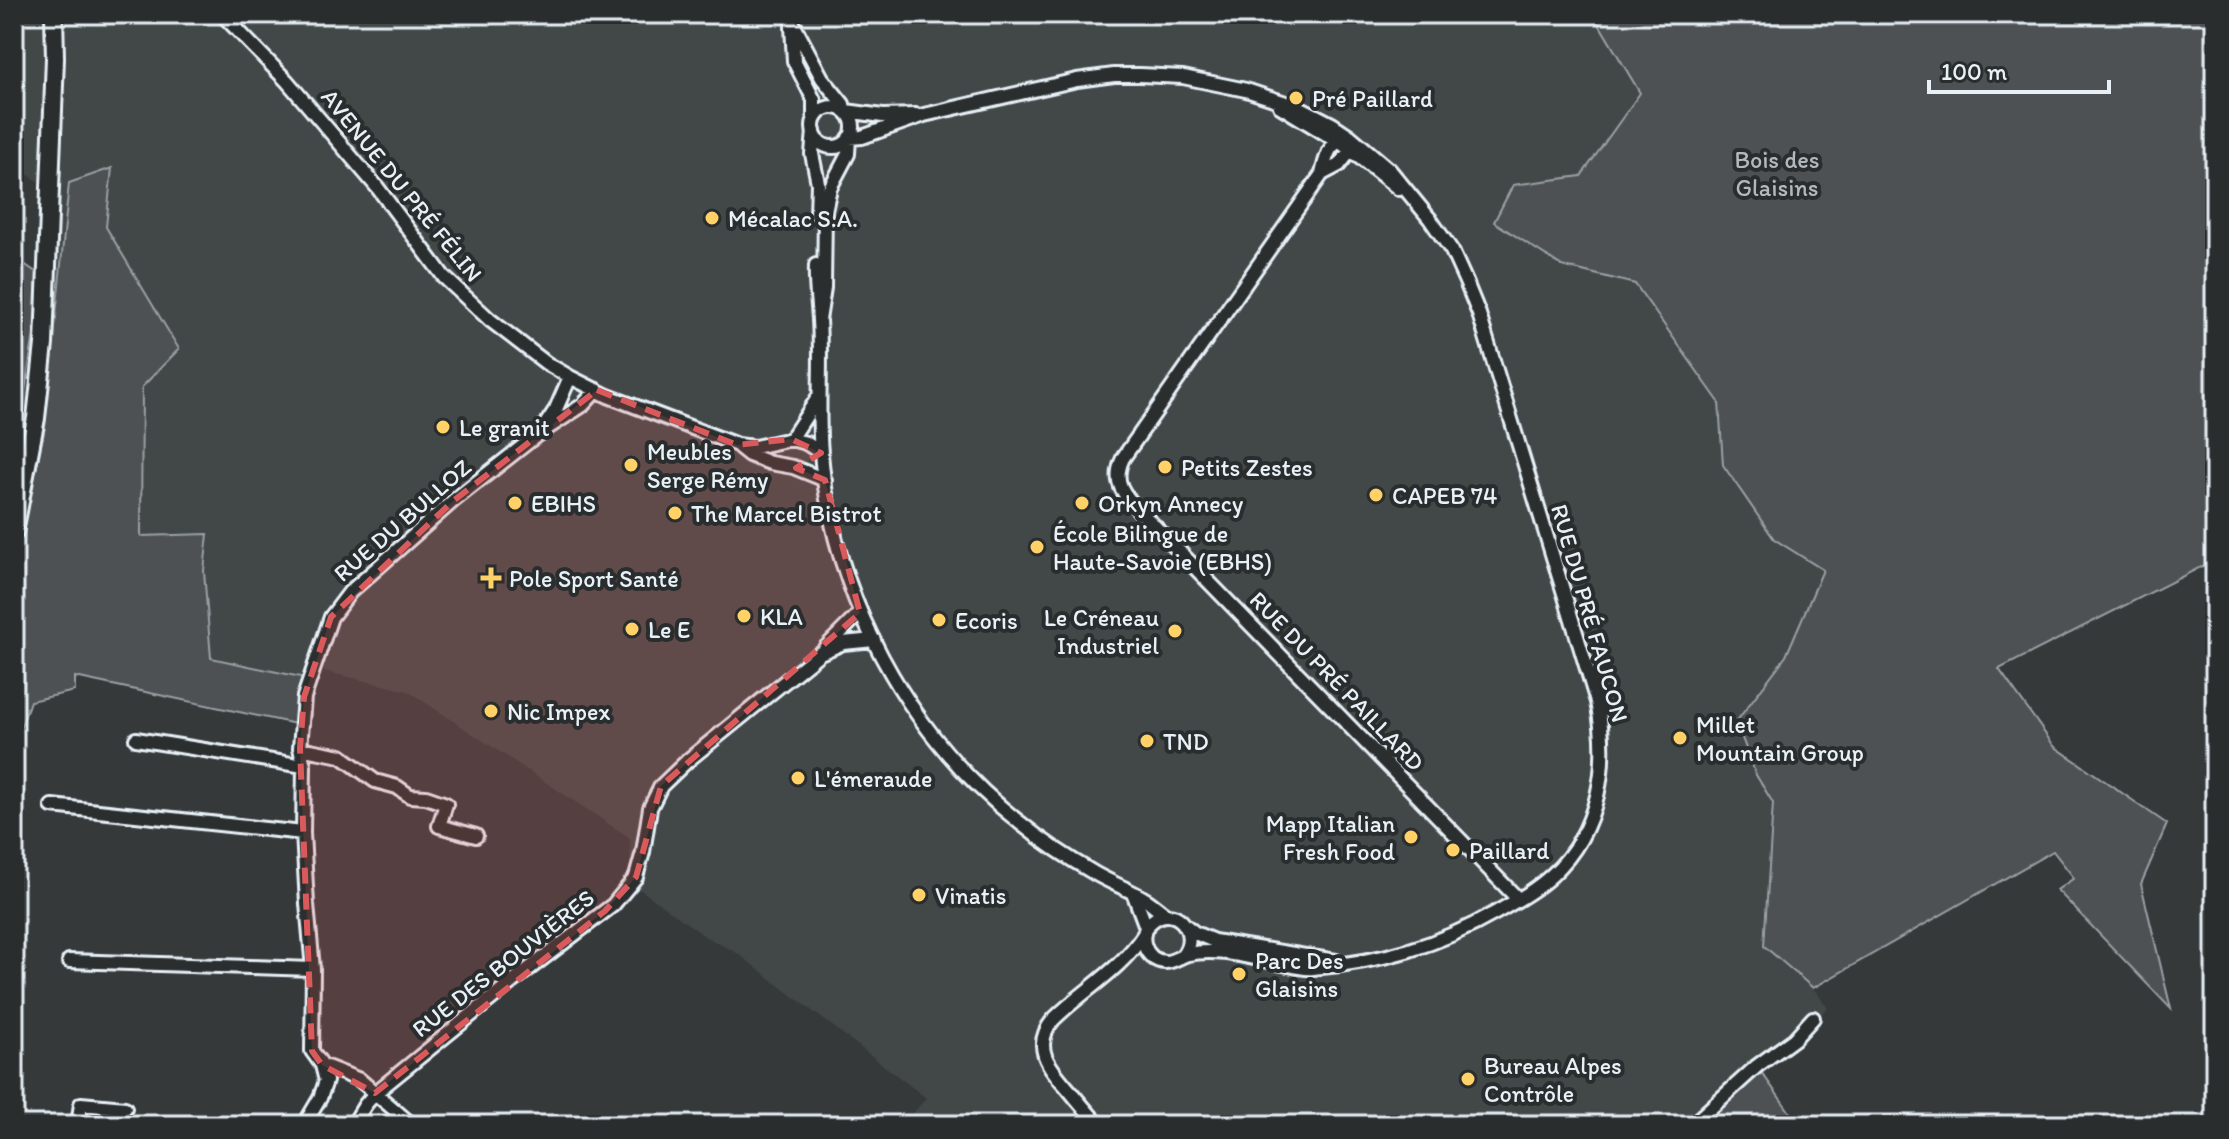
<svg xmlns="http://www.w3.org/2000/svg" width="2229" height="1139" viewBox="0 0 2229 1139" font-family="Itim,sans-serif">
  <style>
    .built { fill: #424647 }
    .green { fill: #4d5152; stroke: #9aa1a5; stroke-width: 2 }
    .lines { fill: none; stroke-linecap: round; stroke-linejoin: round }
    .minor-casing { stroke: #e8f1f8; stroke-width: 18 }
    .major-casing { stroke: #e8f1f8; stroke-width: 22 }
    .minor { stroke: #2a2d2e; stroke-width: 12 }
    .major { stroke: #2a2d2e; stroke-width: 16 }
    .marked { fill: #da5a5c; fill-opacity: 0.2; stroke: #da5a5c; stroke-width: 6; stroke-dasharray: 16 10; stroke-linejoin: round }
    .poi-dot { fill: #ffd166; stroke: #2a2d2e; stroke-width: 3 }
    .labels { text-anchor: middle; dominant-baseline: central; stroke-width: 8; stroke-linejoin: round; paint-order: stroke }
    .poi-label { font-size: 24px; fill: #e8f1f8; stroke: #2a2d2e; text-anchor: start }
    .park-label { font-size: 24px; fill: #b2b9be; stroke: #2a2d2e }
    .street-label { font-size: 24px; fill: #e8f1f8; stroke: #2a2d2e }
  </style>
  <rect width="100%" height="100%" fill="#35393a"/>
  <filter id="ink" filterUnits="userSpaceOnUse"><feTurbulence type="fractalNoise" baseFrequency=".0125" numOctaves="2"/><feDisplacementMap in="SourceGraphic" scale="16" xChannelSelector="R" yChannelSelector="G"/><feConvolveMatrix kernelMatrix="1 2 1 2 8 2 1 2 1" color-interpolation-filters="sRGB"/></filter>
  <g filter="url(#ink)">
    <!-- built -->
    <path class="built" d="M14,14H1402L1422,23L1430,14H1593L1640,92L1581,176L1513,185L1562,266L1635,284L1719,402L1724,465L1774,539L1824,570L1786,656L1737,722L1756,775L1773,803L1764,946L1813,988L1828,1008L1699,1125H903L926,1098L737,953L706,937L635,886L631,896L630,838L408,691L315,669L301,677L211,658L204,571L207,534L141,536L142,387L179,349L106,227L112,169L69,183L45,427L23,532L14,529V459L43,277L50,189L14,166Z"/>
    <!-- green -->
    <path class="green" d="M1593,14H2215V560L1999,669L2054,746L2167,824L2141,884L2171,1009L2057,890L2074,878L2053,851L1813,988L1764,946L1773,803L1756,775L1736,722L1786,656L1823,570L1774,539L1723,465L1719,402L1635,284L1562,266L1494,222L1513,185L1581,176L1640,93Z
      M112,168L106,227L179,349L142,387L141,536L208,534L204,571L211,658L301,677L296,724L75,677V691L30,701L14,747V529L23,532L45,427L69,183Z
      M14,257L43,277L14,459Z
      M1757,1066L1799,1125H1699Z"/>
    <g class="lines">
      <!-- minor casing -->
      <g class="minor-casing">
        <path id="minor" d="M222,14L287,81L377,187L444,277L490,320L546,363L570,377L608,396L737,445L755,447L791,439L806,443L821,453
          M788,14L822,78L843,104L844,110
          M792,26L794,61L814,100V118
          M1280,106L1344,145L1399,189
          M813 127a20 20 0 1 1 40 0a20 20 0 1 1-40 0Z
          M846,111L883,116L916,115
          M814,131L812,154L818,183L817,215
          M1322,174L1339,165L1351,150L1350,136C1328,143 1327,154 1322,174L1123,458C1114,477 1119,489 1133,504L1518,899
          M816,265C815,284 818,301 819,320C822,364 817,409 821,453C833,595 906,733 1019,822C1042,841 1068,858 1094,873C1111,883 1131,890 1148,901C1154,905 1160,911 1167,915
          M819,320L824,288L825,211L830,188L848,154L849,138L862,137L924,115L1077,80L1114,75H1140L1183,77L1246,90L1301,108L1332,124L1350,136L1389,169L1430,219L1452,251L1466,282L1479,314L1597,702C1610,762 1600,831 1552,875C1536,890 1516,901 1497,912C1438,946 1380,962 1313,968C1305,969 1297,967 1289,965C1256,960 1222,947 1188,954C1180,956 1174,962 1165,962C1145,961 1136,935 1151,922C1173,901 1201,931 1183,955
          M544,427L556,409L570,377
          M791,439L819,396
          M739,447L749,455L770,463L793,467L825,480
          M825,648L860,613
          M136,739L304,766
          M300,748L341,756L375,781L397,787L410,796L426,797L446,804L439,826L476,836
          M52,806L303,833
          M1134,895L1146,927
          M1186,926L1195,933L1214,941L1336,961
          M69,961L313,969
          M322,1065L360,1080L412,1125
          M78,1125L81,1104L125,1108
          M304,1125L320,1098L326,1081L322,1065L312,1051L313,969L307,904L303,833L304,766L300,748L304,697L331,617L350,592L453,501L537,435L583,405L597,390
          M353,1125L365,1105L375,1093L513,981L613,905L636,877L643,852L650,808L661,786L687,761L820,653L843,643L874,640
          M1099,1125C1089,1114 1079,1102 1070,1091C1051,1069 1030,1048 1053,1020C1083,990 1121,970 1144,934
          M1692,1125L1757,1066L1794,1039L1813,1018"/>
      </g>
      <!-- major casing -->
      <g class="major-casing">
        <path id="major" d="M14,532L36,418L44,344L55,58L54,14"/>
      </g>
      <!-- minor -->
      <use href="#minor" class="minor"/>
      <!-- major -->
      <use href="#major" class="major"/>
    </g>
  </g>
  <!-- marked area -->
  <path class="marked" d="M597,390L737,445L791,439L821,453L796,468L825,480L860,613L661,786L636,877L605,911L375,1093L322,1065L312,1051L300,748L304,697L331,617L453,501Z"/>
  <!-- markers -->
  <g class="poi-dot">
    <circle cx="1296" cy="98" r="8"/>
    <circle cx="712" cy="218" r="8"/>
    <circle cx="443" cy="427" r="8"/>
    <circle cx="631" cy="465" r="8"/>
    <circle cx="1165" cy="467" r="8"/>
    <circle cx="1376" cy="495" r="8"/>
    <circle cx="515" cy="503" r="8"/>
    <circle cx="1082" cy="503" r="8"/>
    <circle cx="675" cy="513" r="8"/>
    <circle cx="1037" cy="547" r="8"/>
    <path d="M487 566h8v8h8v8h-8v8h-8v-8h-8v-8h8z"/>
    <circle cx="744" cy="616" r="8"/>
    <circle cx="939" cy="620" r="8"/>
    <circle cx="632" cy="629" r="8"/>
    <circle cx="1175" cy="631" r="8"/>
    <circle cx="491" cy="711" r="8"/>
    <circle cx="1680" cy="738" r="8"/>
    <circle cx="1147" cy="741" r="8"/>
    <circle cx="798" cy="778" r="8"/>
    <circle cx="1411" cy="837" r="8"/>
    <circle cx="1453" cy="850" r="8"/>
    <circle cx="919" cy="895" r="8"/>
    <circle cx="1239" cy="974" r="8"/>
    <circle cx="1468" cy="1079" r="8"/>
  </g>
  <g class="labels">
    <!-- poi labels -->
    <g class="poi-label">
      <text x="1312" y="98">Pré Paillard</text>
      <text x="728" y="218">Mécalac S.A.</text>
      <text x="459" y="427">Le granit</text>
      <text x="647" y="451">Meubles<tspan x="647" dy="28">Serge Rémy</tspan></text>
      <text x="1181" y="467">Petits Zestes</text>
      <text x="1392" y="495">CAPEB 74</text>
      <text x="531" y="503">EBIHS</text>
      <text x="1098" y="503">Orkyn Annecy</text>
      <text x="691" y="513">The Marcel Bistrot</text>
      <text x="1053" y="533">École Bilingue de<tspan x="1053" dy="28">Haute-Savoie (EBHS)</tspan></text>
      <text x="509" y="578">Pole Sport Santé</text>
      <text x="760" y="616">KLA</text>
      <text x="1159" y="617" text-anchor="end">Le Créneau<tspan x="1159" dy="28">Industriel</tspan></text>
      <text x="955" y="620">Ecoris</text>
      <text x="648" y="629">Le E</text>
      <text x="507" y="711">Nic Impex</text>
      <text x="1696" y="724">Millet<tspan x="1696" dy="28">Mountain Group</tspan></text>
      <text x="1163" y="741">TND</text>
      <text x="814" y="778">L'émeraude</text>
      <text x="1395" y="823" text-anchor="end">Mapp Italian<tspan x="1395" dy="28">Fresh Food</tspan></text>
      <text x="1469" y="850">Paillard</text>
      <text x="935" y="895">Vinatis</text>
      <text x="1255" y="960">Parc Des<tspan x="1255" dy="28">Glaisins</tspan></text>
      <text x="1484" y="1065">Bureau Alpes<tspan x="1484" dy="28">Contrôle</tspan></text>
    </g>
    <!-- park labels -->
    <g class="park-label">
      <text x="1777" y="159">Bois des<tspan x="1777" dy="28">Glaisins</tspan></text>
    </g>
    <!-- street labels -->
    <g class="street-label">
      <text transform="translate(402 185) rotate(51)">AVENUE DU PRÉ FÉLIN</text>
      <text transform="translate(402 520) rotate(-41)">RUE DU BULLOZ</text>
      <text transform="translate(1590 613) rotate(74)">RUE DU PRÉ FAUCON</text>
      <text transform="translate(1337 681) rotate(46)">RUE DU PRÉ PAILLARD</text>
      <text transform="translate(503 963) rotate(-38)">RUE DES BOUVIÈRES</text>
    </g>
  </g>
  <!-- margin -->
  <rect width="2229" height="1139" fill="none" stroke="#2a2d2e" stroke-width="48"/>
  <rect x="24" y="24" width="2181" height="1091" fill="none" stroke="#e8f1f8" stroke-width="3" filter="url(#ink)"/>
  <!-- scale -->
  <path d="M1929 80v12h180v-12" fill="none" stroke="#e8f1f8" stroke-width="4"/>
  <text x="1941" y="80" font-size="24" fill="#e8f1f8" stroke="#2a2d2e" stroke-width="6" paint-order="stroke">100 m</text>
</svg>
